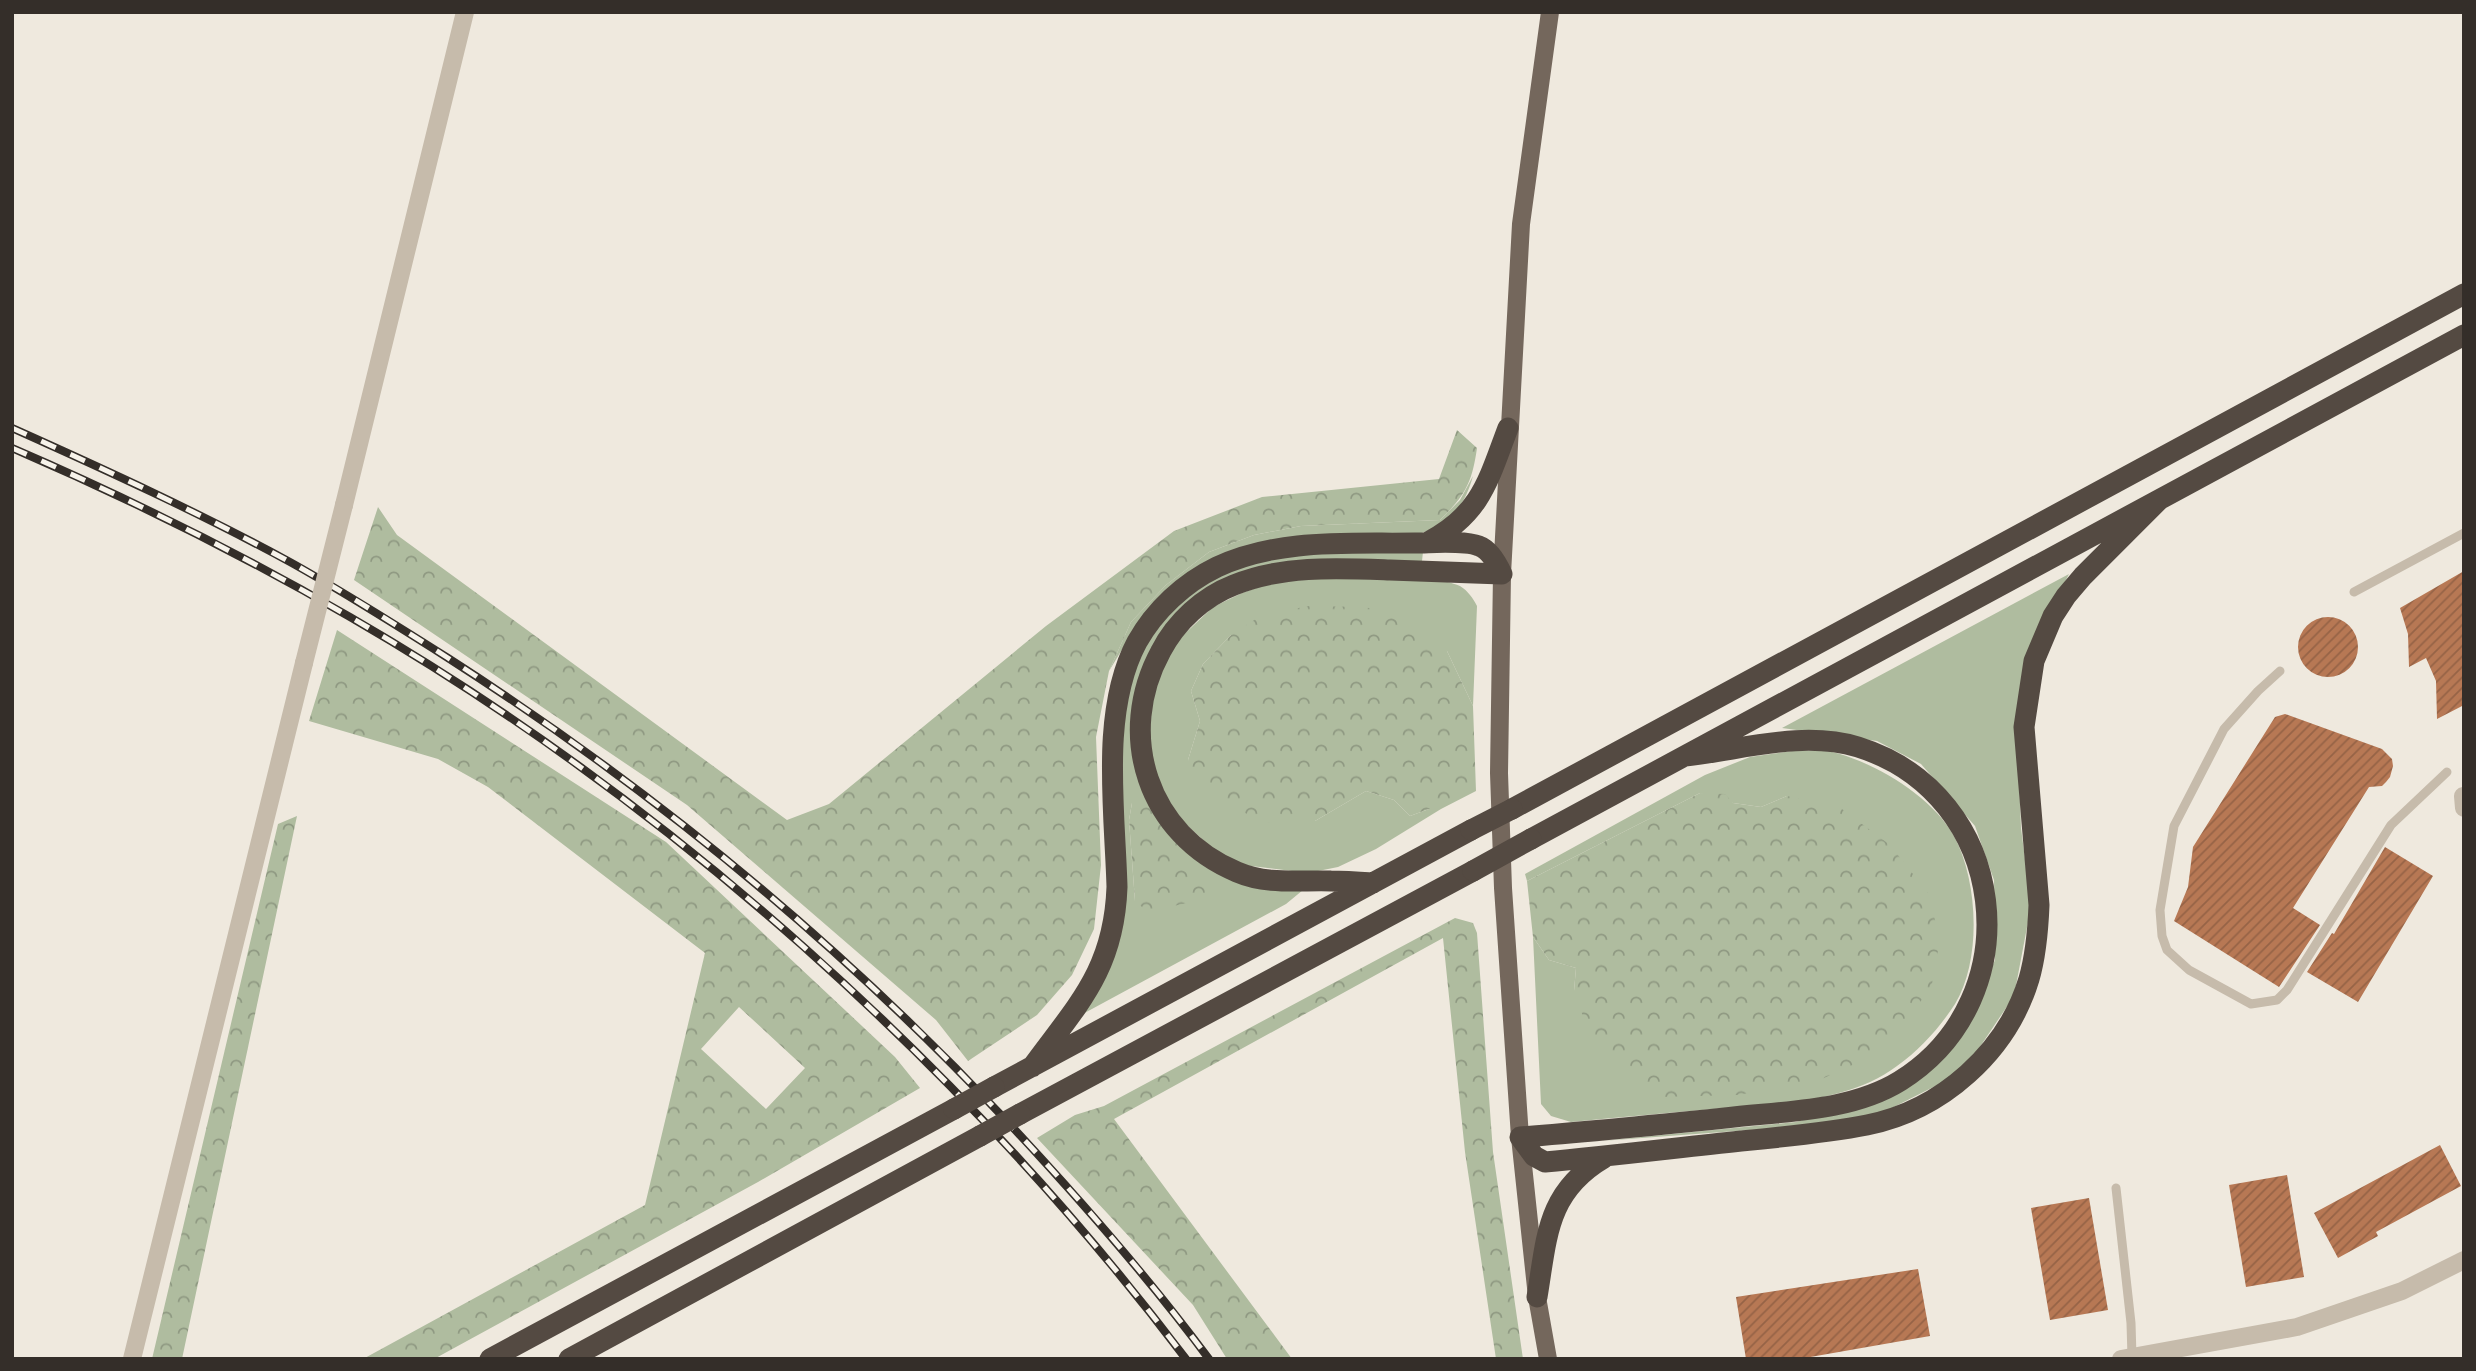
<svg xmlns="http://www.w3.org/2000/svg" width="2476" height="1371" viewBox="0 0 2476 1371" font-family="'Alegreya Sans',sans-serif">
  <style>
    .grass { fill: #afbc9f }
    .forest { fill: url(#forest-crowns); fill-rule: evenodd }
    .building { fill: url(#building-hatch) }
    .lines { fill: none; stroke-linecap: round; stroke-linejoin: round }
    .service { stroke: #c6bbab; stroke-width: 9 }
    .minor { stroke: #c6bbab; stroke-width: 18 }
    .tertiary { stroke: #c6bbab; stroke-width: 18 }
    .primary { stroke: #74675c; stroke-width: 18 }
    .motorway { stroke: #544a42; stroke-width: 21 }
    .rail-casing { stroke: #342e29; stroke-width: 8 }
    .rail { stroke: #f7f3ea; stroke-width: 5; stroke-dasharray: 16; stroke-linecap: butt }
    .tertiary-bridge { stroke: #c6bbab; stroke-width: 18 }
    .motorway-bridge { stroke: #544a42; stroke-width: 21 }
  </style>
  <defs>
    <pattern id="forest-crowns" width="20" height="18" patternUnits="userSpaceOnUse" patternTransform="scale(1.75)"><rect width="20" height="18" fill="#afbc9f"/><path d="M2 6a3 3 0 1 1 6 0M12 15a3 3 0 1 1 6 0" fill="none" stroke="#8f9982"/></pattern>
    <pattern id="building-hatch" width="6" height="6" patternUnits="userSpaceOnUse" patternTransform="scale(1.75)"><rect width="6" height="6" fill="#b77854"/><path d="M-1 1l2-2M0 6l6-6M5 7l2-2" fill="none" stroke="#966346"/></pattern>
  </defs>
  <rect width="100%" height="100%" fill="#efe9de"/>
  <!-- grass -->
  <path class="grass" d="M1473,476C1464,508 1450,523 1419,534L1270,542L1140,620L1109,671L1131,622L1166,585L1209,552L1254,535L1301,526L1440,520L1460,500Z
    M1307,552H1423L1422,561L1266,566L1152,650L1150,804L1132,803L1129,820L1135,901L1184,851L1172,834L1303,890L1286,904L1079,1016L1111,965L1123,712L1141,651L1176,604L1230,569Z
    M2069,574L2027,656L2017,726L2021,828L2031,906L2014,996L1963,1072L1878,1115L1804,1126L1601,1141L1796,1122L1905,1090L1961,1038L1995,960L1994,880L1975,826L1921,764L1877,741L1782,728Z
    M1319,578C1353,579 1432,573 1460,586C1468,591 1473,598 1477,606L1473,706L1447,651L1231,635L1203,664L1191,691L1200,721L1188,760L1315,821L1366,791L1394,800L1410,816L1429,809H1441L1376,849L1338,867L1308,873L1243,865L1217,853L1172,811L1151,760L1150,731L1152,703L1163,665L1178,640L1213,607L1242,593L1279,580Z
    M1792,751C1807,751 1825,749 1840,754C1880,766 1933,798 1954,836C1978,881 1982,959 1955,1004C1940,1027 1920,1050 1897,1066C1846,1104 1775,1103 1714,1109C1666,1113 1619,1117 1571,1122L1551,1116L1541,1104L1533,937L1549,960L1576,968L1574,991L1787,796L1761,807L1733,803L1700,793L1527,881L1525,874L1705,775L1750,757Z"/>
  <!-- forest -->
  <path class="forest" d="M1457,430L1477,448C1472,483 1465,496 1440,520L1301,526L1254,535L1209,552L1166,585L1131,622L1109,671L1096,737L1101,865L1094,929L1072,975L1037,1015L968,1061L936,1020L687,805L354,580L378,507L397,535L787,820L829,804L1046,626L1174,531L1262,497L1439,479Z
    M1309,606L1366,607L1412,625L1447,651L1473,706L1476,791L1441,809H1429L1410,816L1394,800L1366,791L1315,821L1267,823L1223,803L1197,788L1188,760L1200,721L1191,691L1203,664L1231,635L1262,615Z
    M337,630L666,842L895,1057L920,1088L758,1182L434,1359H363L645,1205L705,953L488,787L438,759L309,721ZM739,1007L805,1068L766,1109L701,1049Z
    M1700,793L1725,794L1733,803L1761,807L1787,796L1842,809L1890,845L1928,893L1940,939L1932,984L1907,1022L1870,1057L1815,1082L1737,1095L1661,1097L1625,1072L1591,1039L1574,991L1576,968L1549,960L1533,937L1527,881Z
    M1143,796L1205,878L1207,892L1195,901L1148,912L1135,901L1129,820L1132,803Z
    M297,816L182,1359H152L278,824Z
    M1455,918L1473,923L1477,933L1493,1152L1523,1359H1496L1465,1152L1443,938L1114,1119L1292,1359H1227L1193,1305L1037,1138L1075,1115L1104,1106Z"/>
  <!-- building -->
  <path class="building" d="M2464,571V705L2437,719L2436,681L2426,658L2409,667L2408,634L2400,608Z
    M2298 647a30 30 0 1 1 60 0a30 30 0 1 1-60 0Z
    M2285,714L2382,749L2392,759L2393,766L2390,777L2386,782L2382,786L2369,787L2293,908L2320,925L2279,987L2174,921L2188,887L2193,847L2275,717Z
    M2385,847L2433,876L2358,1002L2307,972L2332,933L2334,934Z
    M2440,1145L2461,1186L2376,1232L2378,1236L2338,1258L2314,1213Z
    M2287,1175L2304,1277L2246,1287L2229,1185Z
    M2089,1198L2108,1310L2050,1320L2031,1208Z
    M1918,1269L1930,1336L1799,1359H1746L1736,1297Z"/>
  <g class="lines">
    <!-- service -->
    <path class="service" d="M2354,592L2464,533
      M2280,671L2258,691L2224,729L2174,826L2160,910L2162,936L2167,950L2189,970L2251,1004L2277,1000L2287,990L2391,825L2447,772
      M2116,1188L2131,1323L2132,1357"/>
    <!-- minor -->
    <path class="minor" d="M2463,796L2464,808
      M2121,1359L2297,1327L2402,1291L2464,1260"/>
    <!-- tertiary -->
    <path class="tertiary" d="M344,505L465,12
      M132,1359L304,663"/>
    <!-- primary -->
    <path class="primary" d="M1548,1359L1537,1297L1520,1137L1503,888L1499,773L1502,574L1521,224L1550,12"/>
    <!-- motorway -->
    <path class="motorway" d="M1428,542C1481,514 1488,481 1508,428
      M1685,756C1742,750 1802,730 1858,747C2009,794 2033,998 1900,1081C1850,1112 1782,1111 1725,1118C1657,1125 1589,1132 1520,1137L1534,1156L1545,1162C1610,1156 1675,1148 1741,1141C1783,1137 1826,1133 1867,1125C1942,1110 2007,1052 2029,979C2036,955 2038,930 2039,905L2024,727L2034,661L2053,616L2066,596L2083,576L2159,500
      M1512,809L2464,294
      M1531,839L2464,335
      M1032,1067C1078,1004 1114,970 1117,887C1115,811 1100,711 1137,642C1155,610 1184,583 1217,567C1279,538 1349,544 1415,543C1432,543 1464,540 1479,546C1490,550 1497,563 1502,574C1465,573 1427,571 1390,570C1338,568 1283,565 1234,585C1203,597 1176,622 1161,651C1115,735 1148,835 1237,872C1267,885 1299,880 1331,881C1345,881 1359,882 1373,883
      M994,1087L1471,830
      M1020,1114L1473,871
      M1537,1297C1547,1238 1546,1192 1604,1158
      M490,1359L954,1109
      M569,1359L980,1136"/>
    <!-- rail casing -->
    <g class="rail-casing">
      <path id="rail" d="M12,428C106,470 200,513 290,562C344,592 396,625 448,658C652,789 838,942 1004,1118C1076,1195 1146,1274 1209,1359
        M12,448C128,498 241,554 350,617C667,800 965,1067 1186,1359"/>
    </g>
    <!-- rail -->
    <use href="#rail" class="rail"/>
    <!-- tertiary-bridge -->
    <path class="tertiary-bridge" d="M304,663L344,505"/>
    <!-- motorway-bridge -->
    <path class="motorway-bridge" d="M1471,830L1512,809
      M1473,871L1531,839
      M954,1109L994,1087
      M980,1136L1020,1114"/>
  </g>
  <!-- border -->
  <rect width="2476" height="1371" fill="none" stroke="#342e29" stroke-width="28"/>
</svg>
